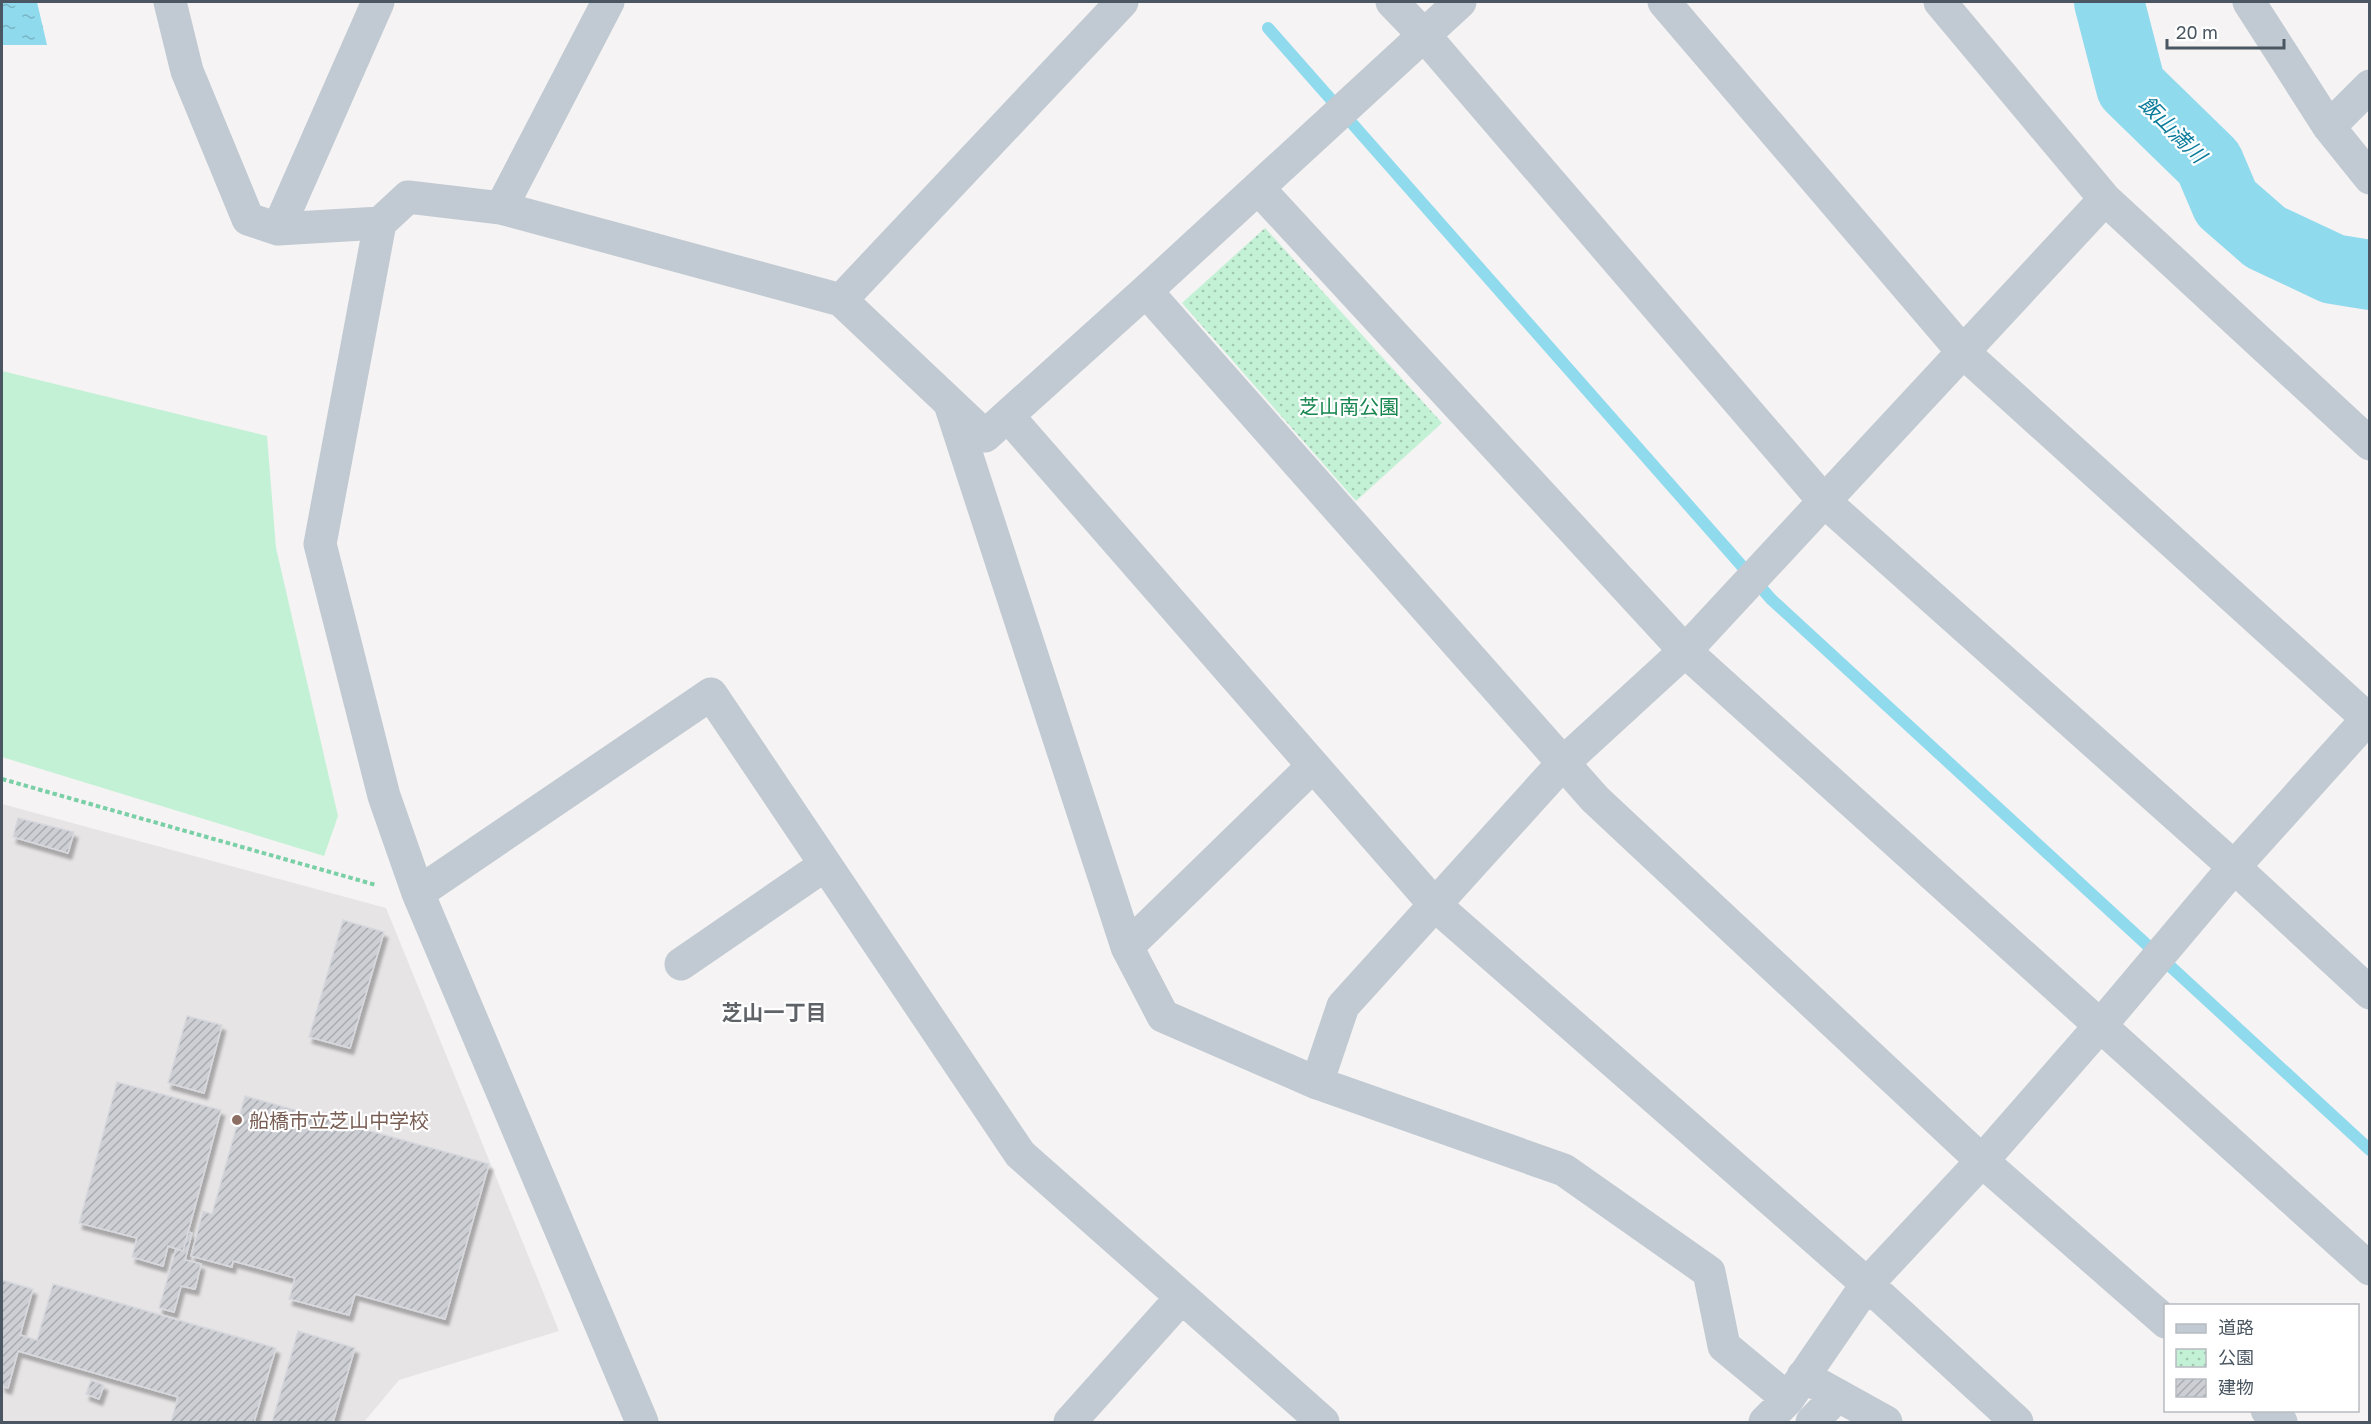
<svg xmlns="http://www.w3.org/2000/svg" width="2371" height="1424" viewBox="0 0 2371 1424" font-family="'Golos Text','Noto Sans JP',sans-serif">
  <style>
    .education { fill: #e6e4e5 }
    .grass { fill: #c3f1d5 }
    .park { fill: url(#park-dots) }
    .water { fill: url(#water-ripples) }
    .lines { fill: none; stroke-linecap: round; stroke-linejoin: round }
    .stream { stroke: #90daee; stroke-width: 12 }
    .river { stroke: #90daee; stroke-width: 70 }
    .building { fill: url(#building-hatch); stroke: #d7d9de; stroke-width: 1.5; filter: url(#shadow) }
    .path { stroke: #7ad0a6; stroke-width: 4; stroke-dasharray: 4.5 3; stroke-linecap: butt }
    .minor { stroke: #c1cad2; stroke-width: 33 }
    .education-dot { fill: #8d6e63; stroke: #fff; stroke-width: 2 }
    .labels { text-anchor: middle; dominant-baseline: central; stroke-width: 4.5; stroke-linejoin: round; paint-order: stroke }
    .park-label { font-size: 20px; fill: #17864f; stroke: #fff }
    .education-label { font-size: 20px; fill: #785e54; stroke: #fff; text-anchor: start }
    .water-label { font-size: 21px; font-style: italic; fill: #0c7c9b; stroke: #fff }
    .neighbourhood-label { font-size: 21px; font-weight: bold; fill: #5f6368; stroke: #fff }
  </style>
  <defs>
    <pattern id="park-dots" width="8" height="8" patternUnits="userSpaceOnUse" patternTransform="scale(1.5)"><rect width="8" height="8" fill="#c3f1d5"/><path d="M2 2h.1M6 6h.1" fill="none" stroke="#a0c6b0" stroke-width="1.8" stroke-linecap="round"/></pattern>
    <pattern id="water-ripples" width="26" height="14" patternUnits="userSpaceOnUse" patternTransform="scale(1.5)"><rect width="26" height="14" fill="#90daee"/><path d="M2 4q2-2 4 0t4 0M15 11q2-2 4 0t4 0" fill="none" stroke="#78b4c4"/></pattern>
    <pattern id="building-hatch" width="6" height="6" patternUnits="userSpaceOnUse" patternTransform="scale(1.5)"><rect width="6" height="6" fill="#cdcfd5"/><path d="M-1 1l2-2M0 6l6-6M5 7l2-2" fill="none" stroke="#a8abb0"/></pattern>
    <filter id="shadow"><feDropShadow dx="3.5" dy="6" stdDeviation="1.5" flood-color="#0004"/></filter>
  </defs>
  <rect width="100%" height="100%" fill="#f5f3f3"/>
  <!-- education -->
  <path class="education" d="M2,804L386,908L559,1331L399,1380L364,1422H2Z"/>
  <!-- grass -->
  <path class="grass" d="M2,371L267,436L276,548L338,816L324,856L2,757Z"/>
  <!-- park -->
  <path class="park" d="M1265,228L1442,423L1356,501L1182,303Z"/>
  <!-- water -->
  <path class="water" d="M2,2H37L47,45H2Z"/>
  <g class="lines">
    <!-- stream -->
    <path class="stream" d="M1268,28L1771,599L2370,1150"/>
    <!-- river -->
    <path class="river" d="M2109,2L2131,87L2209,163L2226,203L2265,237L2333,269L2370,275"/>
  </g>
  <!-- building -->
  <path class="building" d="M18,818L74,832L68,853L13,837Z
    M343,920L384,932L350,1048L309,1037Z
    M187,1016L222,1025L204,1093L168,1083Z
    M117,1082L221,1110L183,1251L168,1246L163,1266L132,1257L137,1238L79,1223Z
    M245,1096L489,1164L445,1319L355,1294L349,1315L289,1299L295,1278L233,1261L232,1267L191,1256L203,1211L212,1214Z
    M188,1232L192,1233L185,1260L201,1264L195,1289L181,1286L174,1312L159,1308L176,1249L183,1251Z
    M2,1280L33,1289L20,1335L37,1340L53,1284L276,1348L254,1422H171L178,1397L18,1351L8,1388L2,1386Z
    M298,1331L355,1348L333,1422H272Z
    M91,1380L104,1385L99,1399L86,1394Z"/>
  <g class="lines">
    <!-- path -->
    <path class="path" d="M2,779L376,885"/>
    <!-- minor -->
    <path class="minor" d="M170,2L187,71L248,219L278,229L380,223L408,197L501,208L841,300L985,436L1146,291L1460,2
      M1392,2L1424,35L1824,501L2234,867L2370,993
      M1664,2L1963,352L2370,721
      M1940,2L2105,199L2370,444
      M2249,2L2329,127L2370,178
      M2329,127L2370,86
      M1258,188L1685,651L2370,1269
      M501,208L608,2
      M380,223L320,544L384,796L418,893L642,1422
      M278,229L378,2
      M1146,291L1595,799L1982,1161L2166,1322
      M841,300L1122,2
      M951,407L1127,947L1163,1016L1317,1083L1564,1170L1709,1272L1724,1346L1788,1399
      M1008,416L1435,905L1867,1284L2017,1422
      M418,893L711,694L1020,1154L1323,1422
      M1127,947L1313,766
      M681,964L825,865
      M1317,1083L1343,1006L1564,762L1685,651L2105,199
      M1803,1376L1886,1422
      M2267,1410L2281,1422
      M1070,1422L1181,1298
      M1765,1422L1788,1399L1867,1284L1982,1161L2100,1026L2234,867L2370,716
      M1812,1422L1838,1395"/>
  </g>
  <!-- markers -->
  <circle class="education-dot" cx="237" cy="1120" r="6"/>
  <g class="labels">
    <!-- park labels -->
    <g class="park-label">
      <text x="1349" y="406">芝山南公園</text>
    </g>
    <!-- education labels -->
    <g class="education-label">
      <text x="249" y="1120">船橋市立芝山中学校</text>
    </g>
    <!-- water labels -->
    <g class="water-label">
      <text transform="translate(2173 129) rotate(45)">飯山満川</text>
    </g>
    <!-- neighbourhood labels -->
    <g class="neighbourhood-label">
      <text x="774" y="1012">芝山一丁目</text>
    </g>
  </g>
  <!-- border -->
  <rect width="2371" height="1424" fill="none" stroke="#4a5661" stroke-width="6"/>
  <!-- legend -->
  <rect x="2164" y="1304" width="195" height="108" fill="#ffffff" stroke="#b7bbc0" stroke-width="1.5"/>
  <rect x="2176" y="1324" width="30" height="9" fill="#c1cad2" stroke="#b7bbc0" stroke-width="1.5"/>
  <text x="2218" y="1334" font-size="18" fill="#4a5661">道路</text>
  <rect x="2176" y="1349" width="30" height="18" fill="url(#park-dots)" stroke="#b7bbc0" stroke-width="1.5"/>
  <text x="2218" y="1364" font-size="18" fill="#4a5661">公園</text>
  <rect x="2176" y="1379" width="30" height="18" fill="url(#building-hatch)" stroke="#b7bbc0" stroke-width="1.5"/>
  <text x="2218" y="1394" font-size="18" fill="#4a5661">建物</text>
  <!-- scale -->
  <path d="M2167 39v9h117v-9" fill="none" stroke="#4a5661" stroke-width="3"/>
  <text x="2176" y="39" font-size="18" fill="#4a5661" stroke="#ffffff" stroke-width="4.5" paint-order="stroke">20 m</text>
</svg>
